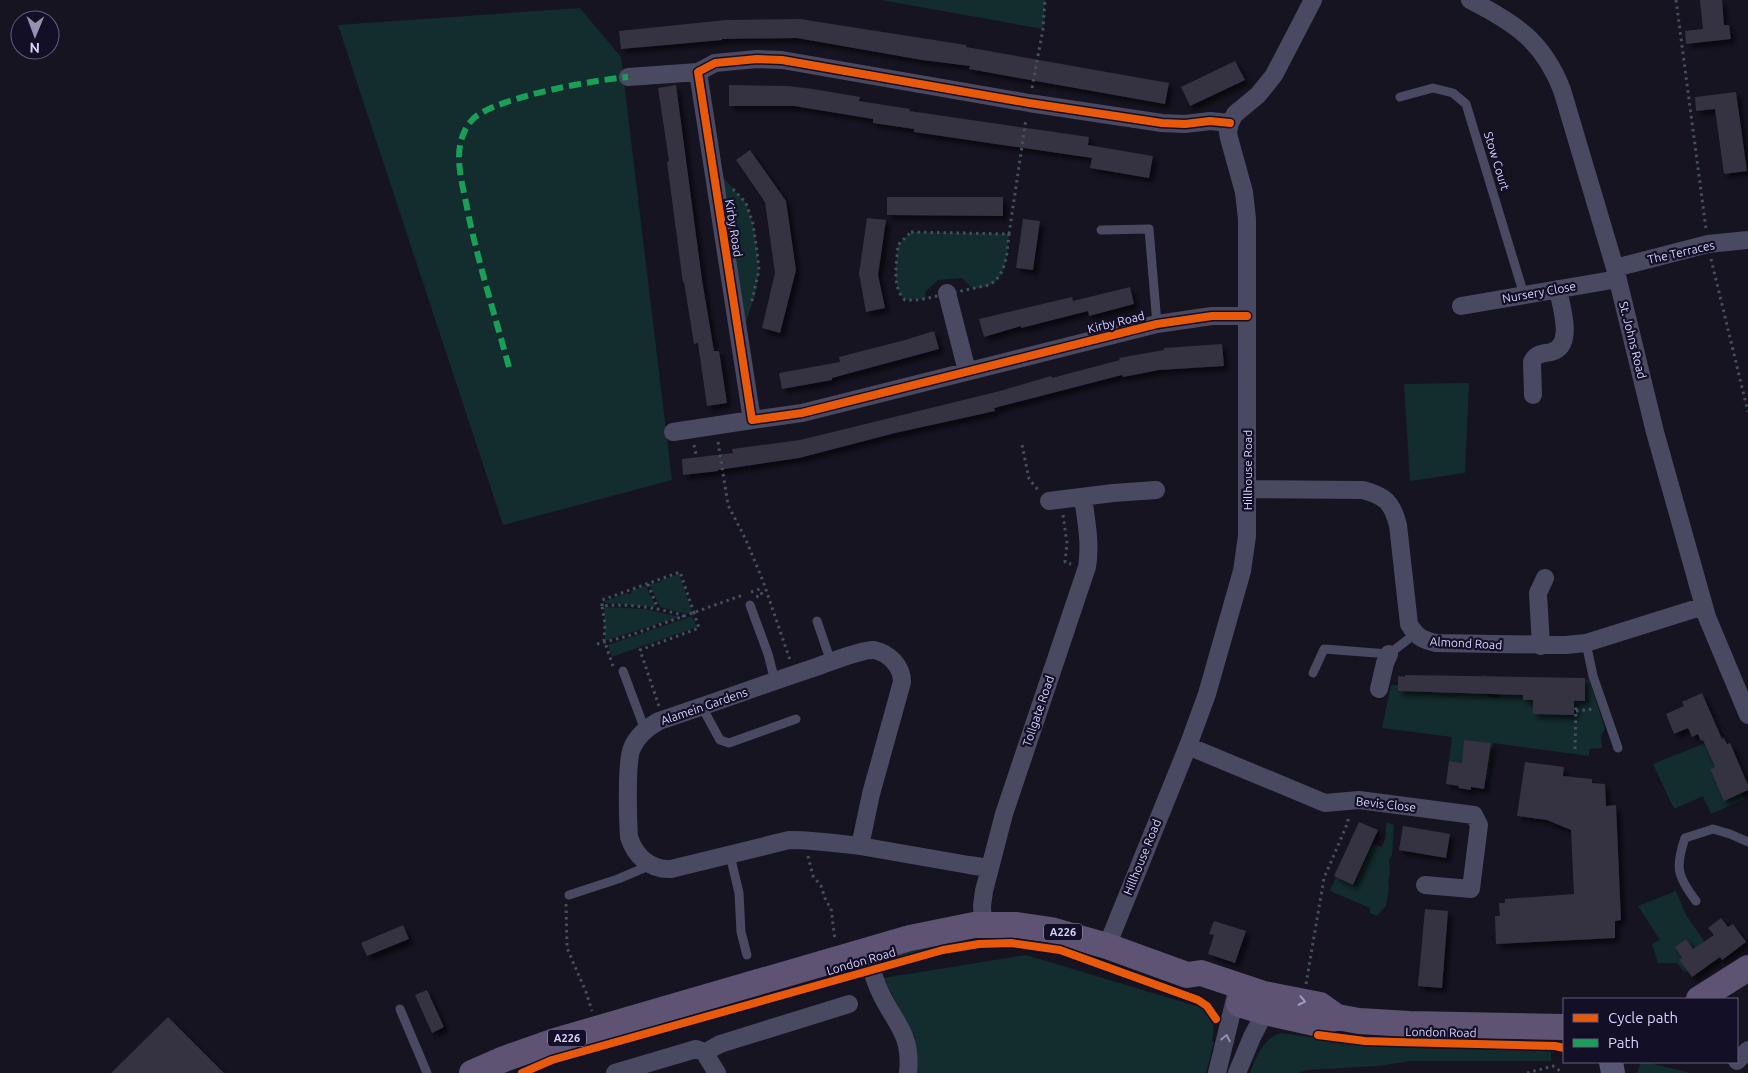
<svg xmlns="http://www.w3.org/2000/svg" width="1748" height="1073" viewBox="0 0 1748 1073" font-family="Ubuntu,sans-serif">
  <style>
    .green { fill: #132c2d }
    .building { fill: #343243; filter: url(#shadow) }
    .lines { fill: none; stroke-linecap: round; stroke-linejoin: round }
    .path { stroke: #44505f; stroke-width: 3; stroke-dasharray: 2.5 4; stroke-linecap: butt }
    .service { stroke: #4a4962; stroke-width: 9 }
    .minor { stroke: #4a4962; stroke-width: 18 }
    .secondary { stroke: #575674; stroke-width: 24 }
    .primary { stroke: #5e5373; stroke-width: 26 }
    .quiet { stroke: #1a9f57; stroke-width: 6; stroke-dasharray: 12 6; stroke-linecap: butt }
    .cycleway-casing { stroke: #130f26; stroke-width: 11 }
    .cycleway { stroke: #e8590c; stroke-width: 8 }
    .oneway { stroke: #a29ac0 }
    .oneway2 { stroke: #928eb0 }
    .labels { text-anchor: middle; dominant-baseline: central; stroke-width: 4.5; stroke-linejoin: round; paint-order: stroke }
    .shield { fill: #130f26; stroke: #9e99be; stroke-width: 1 }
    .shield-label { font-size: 11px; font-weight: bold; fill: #d9d4ff }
    .street-label { font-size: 12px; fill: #d9d4ff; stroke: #130f26 }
  </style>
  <defs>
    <filter id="shadow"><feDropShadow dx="4.5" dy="4.5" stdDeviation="2.5" flood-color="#0009"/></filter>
  </defs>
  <rect width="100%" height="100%" fill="#161421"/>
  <!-- green -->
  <path class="green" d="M881,0H1045L1043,29Z
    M580,8L621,57L672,480L503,525L338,25Z
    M713,166L746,203L753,224L757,251L759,270L755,295L740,340Z
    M911,232L1009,234C1007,248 1008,272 995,282C989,287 980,288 973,289L962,278L938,280L925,292L926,299L905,300C891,287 897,262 898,245Z
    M1469,383L1465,473L1410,481L1404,384Z
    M679,574L692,612L687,614L660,607L650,585L657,582L658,583L661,582V580Z
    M646,586L656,607L604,603L605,601L627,593L628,594L632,593L631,591Z
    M606,607L645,609L680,617L607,640L605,639L604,608Z
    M692,616L697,627L612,657L608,645Z
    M1483,675H1486L1485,692L1488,693L1489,697L1499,698L1500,693L1523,695L1589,679L1605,729L1601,736L1602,748L1589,749V756L1493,743L1488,780H1485L1463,760L1462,763L1449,761L1452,737L1382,728L1391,685H1398V691L1479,693L1482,692Z
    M1723,736L1724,738L1706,746L1713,764L1736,758L1710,769L1719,789L1727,786L1732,797L1742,793L1745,799L1711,814L1703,796L1674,809L1653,764Z
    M1387,822L1394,825L1392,855L1389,860L1390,873L1388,883L1389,887L1386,906L1377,916L1370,913V908L1330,891L1336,877L1354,885L1372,844L1382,847L1385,839Z
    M1676,891L1686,915L1709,948L1694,950L1686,939L1675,947L1682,958L1680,960L1688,971L1685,973L1677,963H1658L1652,944L1660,940L1638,906Z
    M963,936L969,941L946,945L878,964V961Z
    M1026,955L1206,1009C1214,1020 1215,1028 1212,1041L1214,1042L1206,1073H914L915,1037L883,978Z
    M1282,1033L1349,1043L1412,1048L1551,1051V1061H1411L1379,1066L1307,1070L1298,1073H1250C1256,1058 1264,1036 1282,1033Z
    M1641,1062H1645L1691,1073H1637Z"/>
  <!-- building -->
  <path class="building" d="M1700,0H1722L1724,25H1729L1731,39L1686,44L1685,31L1703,29Z
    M800,19L966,45V47L1169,83L1165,104L969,69L970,66L922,60L797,38L722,39V40L621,49L619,31L726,20Z
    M1235,61L1245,80L1190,106L1181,87Z
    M676,85L702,280L714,351H719L727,403L707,406L698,343L694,344L684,282L683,283L667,162L669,161L658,88Z
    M729,85L787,86L813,89L860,97L859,101L910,109L909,111L1089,137L1088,145L1153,156L1149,178L1090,168L1092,158L914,132V129L873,123V119L794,106H729Z
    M1736,92L1747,171L1724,174L1715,109L1696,111L1695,97Z
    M750,150L786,201L796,270L780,333L762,328L775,273L765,202L736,160Z
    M887,197H1003V216L887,215Z
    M867,218L886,220L878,275L885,308L866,312L859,274Z
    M1023,219L1040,221L1033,270L1016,268Z
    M1130,287L1134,304L1089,316L1088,311L1021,328V326L984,337L979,319L1072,297L1073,301Z
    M934,331L939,349L832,378V380L782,389L779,373L840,362L839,357L905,340Z
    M1222,344L1224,366L1159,370L1123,377L1122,375L994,408L995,411L895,433L799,458L718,470V471L683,475L682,459L733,453L732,449L800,440L841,430L1000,391L1051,376L1052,378L1120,360L1119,358L1164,350V348Z
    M1405,675L1585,678V701H1574V715L1533,714V700H1523V695L1398,691V676L1405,677Z
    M1702,693L1722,739L1724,738L1727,744L1730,743L1748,785V790L1724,801L1710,769L1715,767L1703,740L1701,741L1698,734L1692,737L1688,728L1674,734L1666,714L1684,706L1682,702Z
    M1464,740L1491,743L1484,789L1471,787V790L1458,788L1459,786L1446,784L1449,761L1462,763Z
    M1525,762L1564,767L1563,776L1592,779V783L1605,784L1606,806L1616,805L1621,920L1615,921V938L1496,944L1495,916H1500L1499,903H1505V899L1574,894L1571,830L1547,820L1517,816Z
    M1359,822L1378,830L1353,885L1334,876Z
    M1403,826L1450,834L1446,858L1399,850Z
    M1425,909L1448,911L1442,988L1418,986Z
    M1721,918L1728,927L1733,924L1746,942L1722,960L1720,957L1692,977L1679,960L1682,958L1675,947L1686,939L1693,949L1714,935L1708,928Z
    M1214,921L1246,931L1235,963L1208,954L1214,935L1209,934Z
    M403,925L409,939L367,956L361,943Z
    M427,990L444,1027L432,1033L415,995Z
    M168,1017L224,1073H111Z"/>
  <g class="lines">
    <!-- path -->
    <path class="path" d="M1676,0L1706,229
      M1032,88L1043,29L1045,0
      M733,189L746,203L753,224L757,251L759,270L751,305
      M911,232L1009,234C1007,252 1007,275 989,285L919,300H905C891,287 897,262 898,245Z
      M1009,234L1026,119
      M1711,259L1748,412
      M718,442L728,505L746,540L763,581L790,660
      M694,445L696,454
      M1022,445L1029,479L1039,491
      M1063,515L1067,543L1065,562L1071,564
      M648,584L658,609
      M751,592L760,589L762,595L756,597
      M602,606V600L680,572L694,613
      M597,644L628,636L743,595
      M613,666L604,640L605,624L602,606C629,603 657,608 682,615L684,617
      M659,706L640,650L699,628L694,613
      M1576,711L1594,709
      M1575,749L1576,705
      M808,856L813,876L821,886L826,901L831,908L835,940
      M566,904L567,948L586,992L592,1011
      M1306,984L1324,878L1348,822V816
      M1527,1073L1553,1066L1563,1073"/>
    <!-- service -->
    <path class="service" d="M1400,97L1433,88L1453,93L1466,104L1524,295
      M1101,230L1149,229L1157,324
      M750,605L768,654L775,681
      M817,621L831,662
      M1586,643L1593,676L1618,748
      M623,671L645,730
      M1313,673L1324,649L1389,654L1415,634
      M702,707L720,740L729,743L796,719
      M730,855L739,893L741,932L747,955
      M569,895L618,879L651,865
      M1696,901C1677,876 1675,867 1685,838L1713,829L1730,834L1748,842
      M400,1009L427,1073"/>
    <!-- minor -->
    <path class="minor" d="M1470,0C1515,23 1543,41 1562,90L1615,268L1655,432L1707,617L1748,715
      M628,77L698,72
      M1230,123L1210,121L1185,124L1162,123L1029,103L782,60L757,59L715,63L698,72L752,420L802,413L1157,324L1212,316H1247
      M1615,268L1708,244L1748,240
      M947,293L967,371
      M1461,306L1618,279
      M1533,395L1532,362C1536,353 1542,354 1551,352C1575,346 1561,307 1558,289
      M673,432L752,420
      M1247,489L1363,490C1385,496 1392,502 1398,525L1409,624C1416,637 1423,640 1436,643L1566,645L1586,643L1704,606
      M1049,501L1113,493L1156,490
      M1541,646L1538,593L1545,578
      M1379,689L1385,663L1389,654
      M1188,746L1325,803L1359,800L1474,815L1479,825L1471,889L1425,885
      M860,846L871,794L902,682C902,666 889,653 874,650C863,649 830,662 819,666C765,684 713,703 659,721C648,727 637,736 632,748C626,761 628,821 629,837C635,856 650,870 671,869L789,840C813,840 836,843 860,846L969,865L989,868
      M983,924L982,906L984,891L1004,814L1087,567C1091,544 1086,520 1083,497
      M1107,946L1188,746L1207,694L1242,571L1247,536V219L1244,192L1229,138L1228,132L1230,123L1235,114L1258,95L1274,75L1313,0
      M866,950C870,965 874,980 881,994C896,1025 912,1034 908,1073
      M707,1055L711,1049L720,1044L849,1004
      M1737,1061L1748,1050
      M615,1073L696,1049L704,1052L717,1073
      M1217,1073L1237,991
      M1237,1073L1252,1037L1265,1012V1002"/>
    <!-- secondary -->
    <path class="secondary" d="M1611,1062L1613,1073"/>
    <!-- primary -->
    <path class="primary" d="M1699,999L1748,968
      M1239,1004L1265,1012L1319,1024L1337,1017
      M472,1073L504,1059L555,1041L910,938L974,925H1017L1051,930L1107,946L1187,975L1201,973L1264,994L1320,1005L1337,1017L1359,1021L1409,1024L1564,1027"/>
    <!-- quiet -->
    <path class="quiet" d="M509,367C495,316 479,265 468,213C465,195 459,176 459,157C459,144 463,129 473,119C496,97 594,80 628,77"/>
    <!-- cycleway casing -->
    <g class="cycleway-casing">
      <path id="cycleway" d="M1230,123L1210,121L1185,124L1162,123L1029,103L782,60L757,59L715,63L698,72L752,420L802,413L1157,324L1212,316H1247
        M1318,1035L1365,1041L1397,1042L1555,1046L1564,1048
        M522,1073L552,1060L943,950L979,944L1011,943L1060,950L1198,1000L1207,1006L1216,1019"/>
    </g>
    <!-- cycleway -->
    <use href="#cycleway" class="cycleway"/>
  </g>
  <!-- one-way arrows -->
  <defs><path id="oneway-chevron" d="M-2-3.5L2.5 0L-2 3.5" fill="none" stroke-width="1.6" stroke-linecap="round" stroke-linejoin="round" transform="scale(1.25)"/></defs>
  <use class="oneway" href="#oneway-chevron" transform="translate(1302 1001) rotate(12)"/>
  <use class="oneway2" href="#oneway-chevron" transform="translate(1226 1038) rotate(-77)"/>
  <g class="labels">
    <!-- shield labels -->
    <g class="shield">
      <rect x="1044" y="923.5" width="38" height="17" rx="4"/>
      <rect x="548" y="1029.5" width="38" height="17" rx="4"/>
    </g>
    <g class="shield-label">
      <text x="1063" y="932">A226</text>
      <text x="567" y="1038">A226</text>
    </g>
    <!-- street labels -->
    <g class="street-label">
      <text transform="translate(1497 161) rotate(73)">Stow Court</text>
      <text transform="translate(734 228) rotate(81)">Kirby Road</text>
      <text transform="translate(1681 252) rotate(-13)">The Terraces</text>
      <text transform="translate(1539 292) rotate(-10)">Nursery Close</text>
      <text transform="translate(1116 322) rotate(-14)">Kirby Road</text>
      <text transform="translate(1633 340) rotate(76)">St. Johns Road</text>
      <text transform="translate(1247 470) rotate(-90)">Hillhouse Road</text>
      <text transform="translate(1466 643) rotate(3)">Almond Road</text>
      <text transform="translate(704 706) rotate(-19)">Alamein Gardens</text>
      <text transform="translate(1038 711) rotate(-71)">Tollgate Road</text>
      <text transform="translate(1386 804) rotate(6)">Bevis Close</text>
      <text transform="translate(1142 857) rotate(-68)">Hillhouse Road</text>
      <text transform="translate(861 961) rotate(-16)">London Road</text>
      <text transform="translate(1441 1032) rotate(1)">London Road</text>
    </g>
  </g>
  <!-- legend -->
  <rect x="1563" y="998" width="175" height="65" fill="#130f26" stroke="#625e7d"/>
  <rect x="1573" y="1014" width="25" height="8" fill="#e8590c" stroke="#625e7d"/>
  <text x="1608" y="1023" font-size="15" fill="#d9d4ff">Cycle path</text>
  <rect x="1573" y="1039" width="25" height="8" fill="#1a9f57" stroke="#625e7d"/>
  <text x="1608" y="1048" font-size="15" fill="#d9d4ff">Path</text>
  <!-- north arrow -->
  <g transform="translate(35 35) rotate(181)"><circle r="24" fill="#130f26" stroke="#625e7d"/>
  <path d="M0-4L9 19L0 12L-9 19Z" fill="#9591b1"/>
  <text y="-8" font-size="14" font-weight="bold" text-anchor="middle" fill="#d9d4ff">N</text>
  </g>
</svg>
